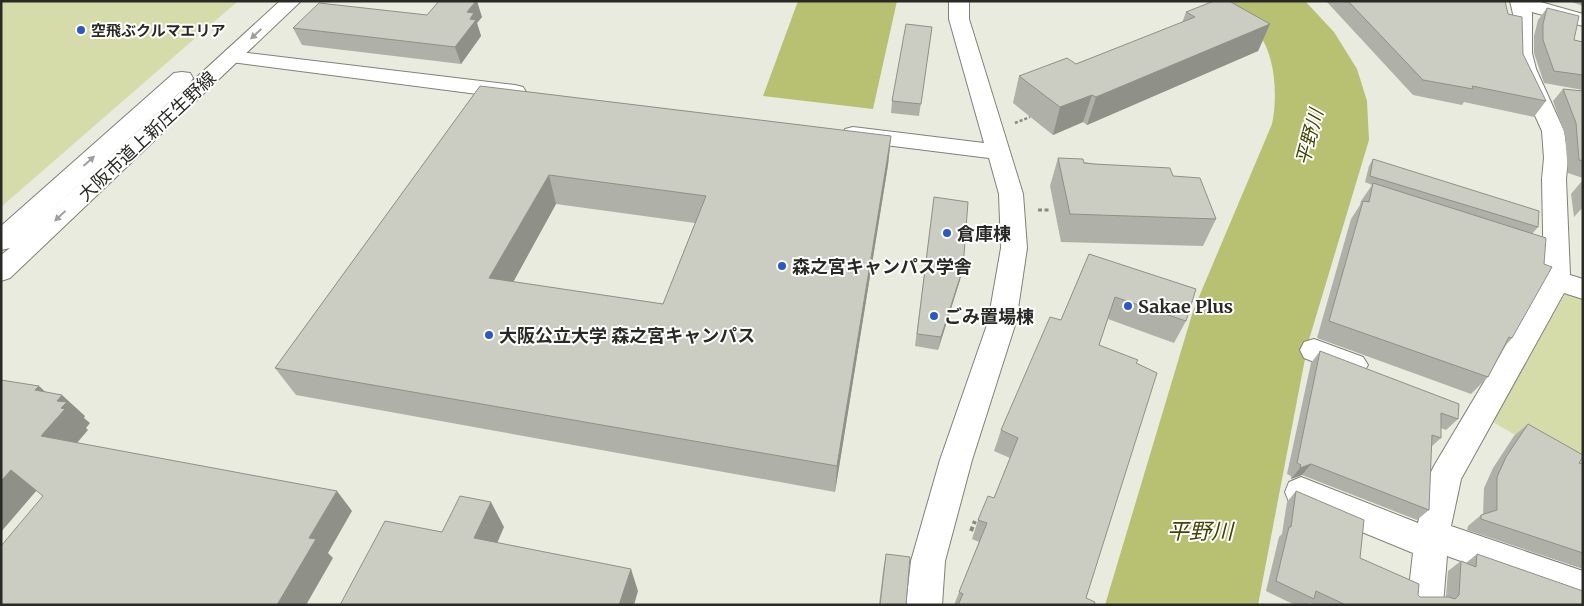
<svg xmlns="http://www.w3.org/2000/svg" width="1584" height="606" viewBox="0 0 1584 606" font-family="Merriweather,'Noto Sans JP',serif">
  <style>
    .green { fill: #d5dcaa }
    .water { fill: #b8c171 }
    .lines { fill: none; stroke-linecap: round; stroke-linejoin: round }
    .minor-casing { stroke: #808177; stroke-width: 2 }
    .major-casing { stroke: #808177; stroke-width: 2 }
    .path-far2 { stroke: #898a82; stroke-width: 2.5; stroke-dasharray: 3 2; stroke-linecap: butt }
    .path-far1 { stroke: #898a82; stroke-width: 3; stroke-dasharray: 4 2.5; stroke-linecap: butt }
    .path { stroke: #898a82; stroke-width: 4; stroke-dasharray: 4.5 3; stroke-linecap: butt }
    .minor { fill: #fff; fill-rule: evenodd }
    .major { fill: #fff; fill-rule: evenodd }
    .wall { fill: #afb0a7; fill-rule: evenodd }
    .shaded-wall { fill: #8f9088 }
    .building { fill: #cccdc2; stroke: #8f9088; fill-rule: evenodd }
    .oneway { fill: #9f9f9d }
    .poi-dot { fill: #2c57c6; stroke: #fff; stroke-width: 2 }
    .labels { text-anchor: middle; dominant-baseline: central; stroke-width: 4; stroke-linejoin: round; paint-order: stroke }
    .far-poi-label { font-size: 15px; font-weight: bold; fill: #292925; stroke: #fff; text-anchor: start }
    .street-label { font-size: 18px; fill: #292925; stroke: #fff }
    .poi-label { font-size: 18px; font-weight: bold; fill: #292925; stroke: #fff; text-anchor: start }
    .water-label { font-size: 19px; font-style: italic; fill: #404504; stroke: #fff }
    .near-water-label { font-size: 22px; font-style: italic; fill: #404504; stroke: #fff }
  </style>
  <rect width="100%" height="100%" fill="#e9ebdf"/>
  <!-- green -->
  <path class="green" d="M1,1H238L1,207Z
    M1567,291L1583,295V470L1562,462L1491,421Z"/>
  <!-- water -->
  <path class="water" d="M798,1H897L873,109L763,96Z
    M1214,1H1305L1334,32L1357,69L1367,101L1369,140L1308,343L1258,605H1105L1193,311L1272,124C1278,97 1276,48 1253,28C1241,18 1227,10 1214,1Z"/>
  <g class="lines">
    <!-- minor casing -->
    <g class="minor-casing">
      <path id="minor" d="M949,1H969V19L1023,194L1027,248L1016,322L972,460L945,561L942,605H906L911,561L940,460L988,322L1001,248L999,194L989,158L853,141L845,139L842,134L845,129L853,127L984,143L949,19Z
        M1510,1H1537L1583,14V26L1532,12V53L1536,69L1564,131L1568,158L1566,179L1570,275L1583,279V299L1564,293L1461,479L1451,526L1583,571V605L1447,556L1443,605H1407L1413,553L1289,502L1285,492L1289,482L1301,477L1418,523L1429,476L1434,466L1544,281L1542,179L1544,158L1542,131L1514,69L1512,53L1514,18Z
        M231,51L515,85L523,87L526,92L523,97L515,99L224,61L221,57L224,53Z
        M1314,339L1363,357L1368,365L1363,373L1353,377L1304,358L1300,350L1304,342Z"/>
    </g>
    <!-- major casing -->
    <g class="major-casing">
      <path id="major" d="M280,1H301L10,278L1,281V255L10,248L1,250V226L174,73L182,72L190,73L193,78L190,83L35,225Z"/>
    </g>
    <!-- path-far2 -->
    <path class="path-far2" d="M1015,123L1030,117"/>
    <!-- path-far1 -->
    <path class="path-far1" d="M1038,210H1049"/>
    <!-- path -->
    <path class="path" d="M971,531L975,521"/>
    <!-- minor -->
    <use href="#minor" class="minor"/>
    <!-- major -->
    <use href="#major" class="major"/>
  </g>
  <!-- wall -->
  <path class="wall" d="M1326,1H1505L1508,14L1523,54L1546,101L1534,117L1464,102L1462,105L1413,95Z
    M1569,1H1583V6Z
    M1547,8L1574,40L1583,42V90L1544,83L1534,53V36L1538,20Z
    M1186,12L1270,24L1258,51L1087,125L1083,122L1053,135L1013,103L1019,76L1076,64L1182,23Z
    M427,15L482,17L477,23L481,36L461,64L302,45L293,28Z
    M932,27L919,116L891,113L892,101Z
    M480,86L891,136L888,165L835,492L296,395L275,368ZM556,204L695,223L663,304L513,282Z
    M1563,89L1583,91V178L1568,173L1565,135L1553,101Z
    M1058,158L1173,176L1216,219L1203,246L1061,242L1050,186Z
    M1373,159L1538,227L1532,234L1512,338L1506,345L1488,377L1471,394L1317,338L1351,219L1360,205L1361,201L1372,185L1365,182L1369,166Z
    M1582,181L1583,207L1574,217L1571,194Z
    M934,197L960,280L938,350L915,346Z
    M1089,254L1186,321L1174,343L1108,319L1099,345L1136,363L1086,598L1094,605H954L979,542L972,539L978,520L994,498L1010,458L994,451L1001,430L1061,320Z
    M1320,351L1458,419L1446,430L1441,428V438L1431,447L1429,510L1417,520L1302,475L1291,479V476L1287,474L1311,363Z
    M1528,424L1579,463L1583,464V569L1467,530L1468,526L1481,515H1483L1484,488L1493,468L1514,436Z
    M1296,491L1360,558L1418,595L1420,597H1446L1448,571L1461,561L1466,563L1477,554L1583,605H1314L1310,603L1307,605H1295L1266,591L1279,537L1282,534L1287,502Z
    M886,554L906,605H879L883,571Z"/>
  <!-- shaded-wall -->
  <path class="shaded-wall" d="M476,1H477L482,17L477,23L481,36L461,64L455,47L467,12Z
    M1270,24L1258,51L1087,125L1096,97Z
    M1092,95L1083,122L1053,135L1060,107Z
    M891,136L888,165L835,492L837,466Z
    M549,175L556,204L500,306L489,278Z
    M963,268L960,280L938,350L941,337Z
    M39,386L62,407L57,401L62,395L85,416L84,418L90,423L86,428L88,430L65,457L41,436L35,390Z
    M1311,464L1302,475L1291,479L1300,468Z
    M11,470L37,490L1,532V481Z
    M337,491L352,511L328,553L333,558L306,605H277L309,538Z
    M491,502L504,527L489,562L474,538Z
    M631,569L638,591L634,605H619Z"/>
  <!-- building -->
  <path class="building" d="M439,1H476L467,12L474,13L470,19L476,20L455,47L293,28L319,3L427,15Z
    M1214,1H1229L1270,24L1096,97L1092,95L1060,107L1019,76L1067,58L1076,64L1195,17L1186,12Z
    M1348,1H1505L1508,14L1522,17L1523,54L1546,101L1472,86L1473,89L1423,80Z
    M1547,8L1579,16L1574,40L1583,42V75L1554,71L1543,40V24Z
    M906,24L932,27L921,104L892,101Z
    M480,86L891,136L837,466L275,368ZM549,175L706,196L663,304L489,278Z
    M1563,89L1583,91V161L1579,160L1576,123Z
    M1058,158L1083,159L1084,163L1094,164L1170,168L1173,176L1200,178L1216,219L1070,214Z
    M1373,159L1539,211L1538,227L1370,176Z
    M1373,183L1546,238L1544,264L1552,267L1512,338L1509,337L1488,377L1329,321L1363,201L1369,202Z
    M934,197L968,202L963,268L941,337L917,334Z
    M1089,254L1196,289L1186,321L1115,297L1099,345L1138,360L1136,363L1157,373L1086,598L1095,602L1094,605H958L963,594L959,592L987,523L978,520L988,496L994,498L1018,438L1001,430L1050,317L1061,320Z
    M1320,351L1459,404L1458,419L1441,413V438L1432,435L1429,510L1311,464L1300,468L1301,465L1297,463Z
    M1,380L39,386L35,390L62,395L57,401L67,402L61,408L65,409L41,436L337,491L309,538L316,539L277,605H1V546L43,496L11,470L1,481Z
    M1528,424L1583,455V457L1579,463L1583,464V553L1481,519V515L1497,510V477L1506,457Z
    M1296,491L1364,520L1360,558L1419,584L1418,595L1420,597H1449L1455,599L1459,595L1461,561L1476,567L1477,554L1583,591V605H1346L1316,591L1314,599L1276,581L1289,527H1291Z
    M460,496L491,502L474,538L631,569L619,605H340L385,521L442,532Z
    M886,554L910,557L906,605H880Z"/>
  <!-- one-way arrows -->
  <defs><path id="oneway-solid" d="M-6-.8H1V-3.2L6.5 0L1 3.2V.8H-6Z" transform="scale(1.25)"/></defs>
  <g class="oneway">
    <use href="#oneway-solid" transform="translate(256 34) rotate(137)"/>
    <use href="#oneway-solid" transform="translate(89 161) rotate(-42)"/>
    <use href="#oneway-solid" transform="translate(60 216) rotate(137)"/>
  </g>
  <!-- markers -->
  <g class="poi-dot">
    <circle cx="81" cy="30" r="5"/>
    <circle cx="947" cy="233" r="5"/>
    <circle cx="782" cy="266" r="5"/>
    <circle cx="1128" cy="306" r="5"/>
    <circle cx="934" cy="316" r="5"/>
    <circle cx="489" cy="335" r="5"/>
  </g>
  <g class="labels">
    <!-- far-poi labels -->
    <g class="far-poi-label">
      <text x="91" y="30">空飛ぶクルマエリア</text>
    </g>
    <!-- street labels -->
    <g class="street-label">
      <text transform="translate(147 136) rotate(-43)">大阪市道上新庄生野線</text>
    </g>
    <!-- poi labels -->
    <g class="poi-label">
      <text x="957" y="233">倉庫棟</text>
      <text x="792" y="266">森之宮キャンパス学舎</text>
      <text x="1138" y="306">Sakae Plus</text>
      <text x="944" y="316">ごみ置場棟</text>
      <text x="499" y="335">大阪公立大学 森之宮キャンパス</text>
    </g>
    <!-- water labels -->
    <g class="water-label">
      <text transform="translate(1309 137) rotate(-75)">平野川</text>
    </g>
    <!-- near-water labels -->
    <g class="near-water-label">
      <text x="1200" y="531">平野川</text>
    </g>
  </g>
  <!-- border -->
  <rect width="1584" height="606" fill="none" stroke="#292925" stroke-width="5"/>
</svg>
